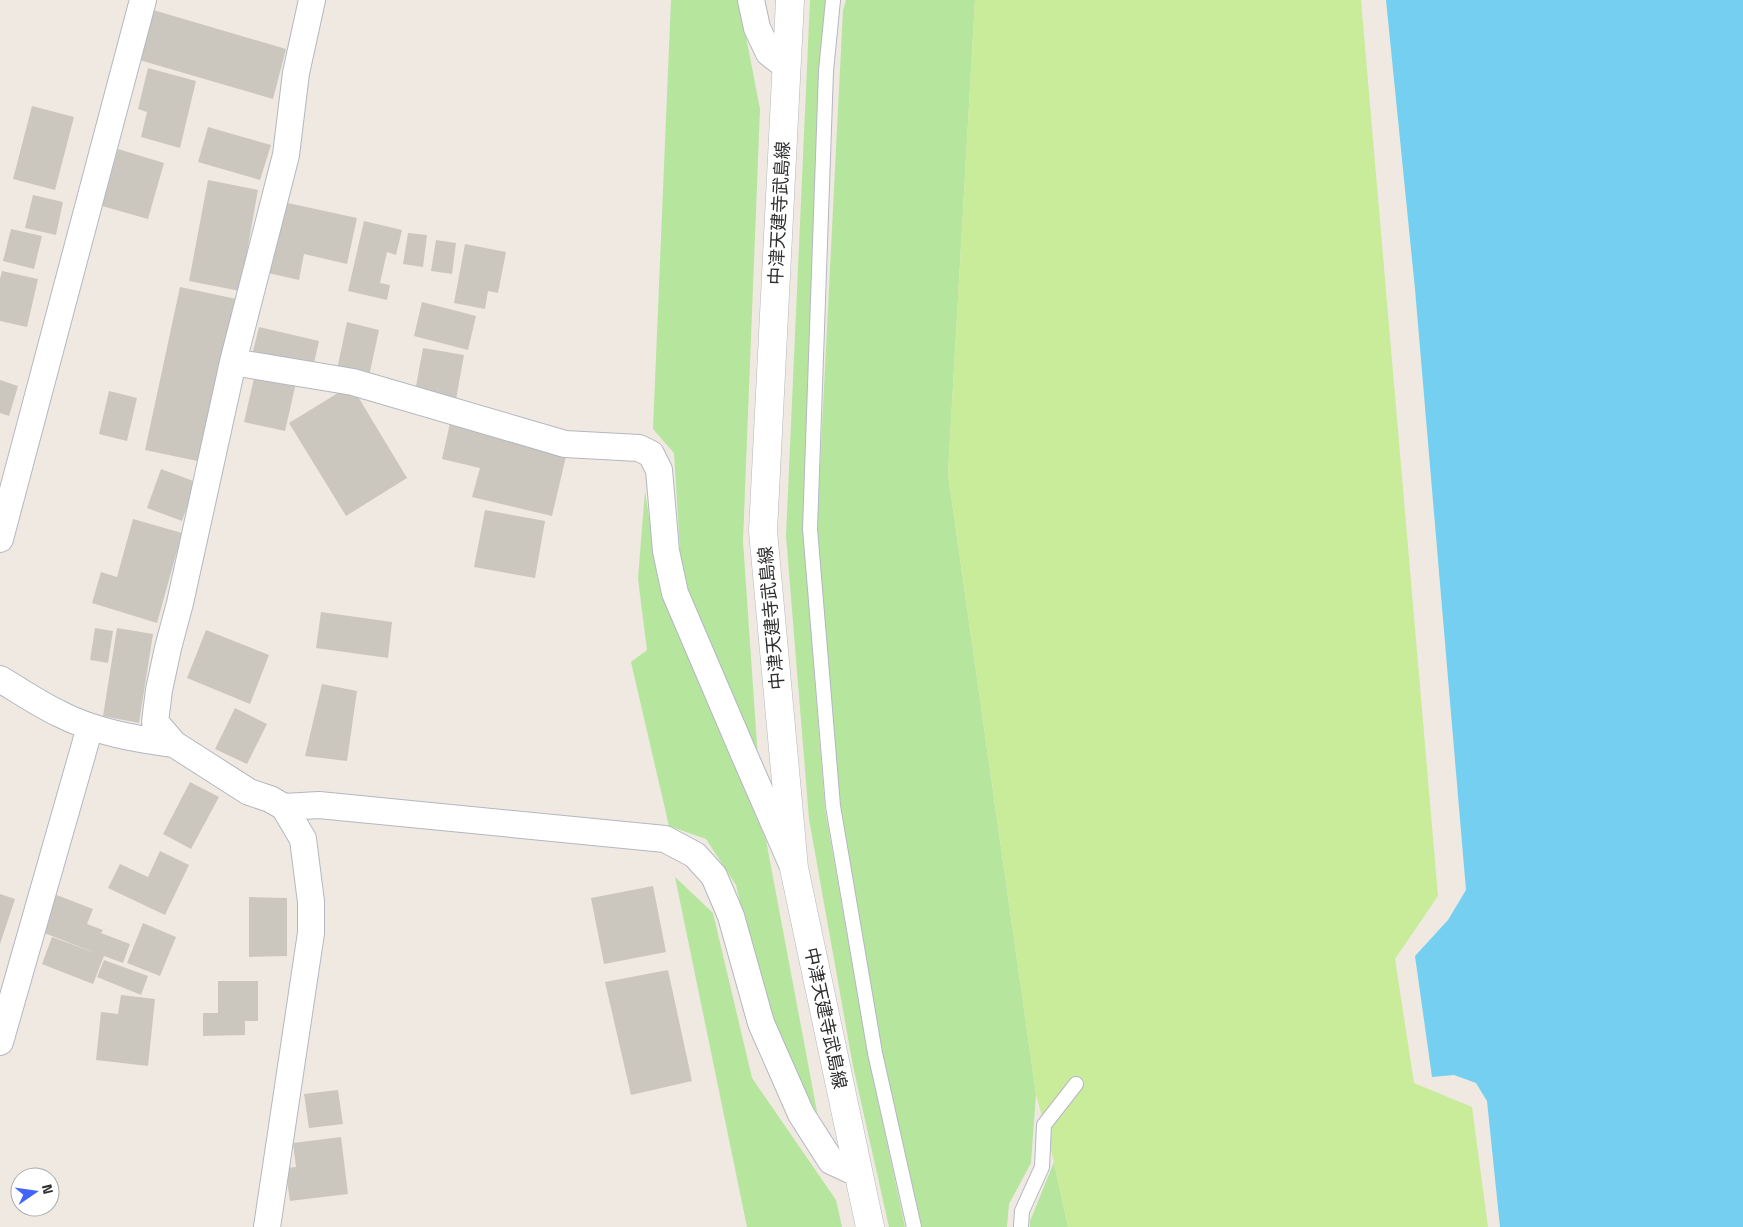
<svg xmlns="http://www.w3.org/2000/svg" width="1743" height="1227" viewBox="0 0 1743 1227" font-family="'Titillium Web','Noto Sans JP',sans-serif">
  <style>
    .green { fill: #b6e59e }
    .pitch { fill: #c9ec9a }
    .water { fill: #75cff0 }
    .building { fill: #cbc7bf }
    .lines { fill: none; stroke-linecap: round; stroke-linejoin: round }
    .lane-casing { stroke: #b4b7c1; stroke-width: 16 }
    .street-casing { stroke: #b4b7c1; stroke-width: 28 }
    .secondary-casing { stroke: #b4b7c1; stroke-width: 29 }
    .lane { stroke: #fff; stroke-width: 14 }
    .street { stroke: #fff; stroke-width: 26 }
    .secondary { stroke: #fff; stroke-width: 28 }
    .labels { text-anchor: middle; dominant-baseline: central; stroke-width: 5; stroke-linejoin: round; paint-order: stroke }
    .street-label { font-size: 18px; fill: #2e2e2e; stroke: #fff }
  </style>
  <rect width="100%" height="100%" fill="#efe9e1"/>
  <!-- green -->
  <path class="green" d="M671,0H739L760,109L743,541L758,759L682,583L674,453L653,429Z
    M810,0H826L803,530L825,809L869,1059L905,1227H889L853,1066L809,819L786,536Z
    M846,0H975L948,474L1036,1094L1031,1163L1009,1204L1007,1227H922L881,1046L839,802L817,527L843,10Z
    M645,491L660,590L766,840L818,1117L765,1008L736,885L706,839L669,826L631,662L647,650L638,579Z
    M675,877L713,913L752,1078L836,1200L842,1227H747Z
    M1054,1162L1068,1227H1030V1221Z"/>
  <!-- pitch -->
  <path class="pitch" d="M975,0H1361L1438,896L1395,959L1414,1083L1472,1107L1488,1227H1068L1054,1162L1036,1094L948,474Z"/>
  <!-- water -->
  <path class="water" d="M1386,0H1743V1227H1500L1487,1101L1476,1083L1454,1075L1432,1077L1415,956L1448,920L1466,890L1415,289Z"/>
  <!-- building -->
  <path class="building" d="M143,7L286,49L273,99L129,57Z
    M148,68L196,81L180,148L141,137L147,112L138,109Z
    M32,106L74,117L55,190L13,179Z
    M208,127L271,145L260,180L198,162Z
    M118,149L164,163L148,219L102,206Z
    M208,180L258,190L240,291L189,281Z
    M33,195L63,202L56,235L25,228Z
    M274,200L357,218L347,264L304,254L299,280L259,271Z
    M364,221L402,230L396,255L387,252L380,283L390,285L387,300L348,291Z
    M11,229L42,236L34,269L3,261Z
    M408,233L427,235L423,267L403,264Z
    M436,240L456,243L452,274L431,271Z
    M465,244L506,252L498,293L488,291L485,309L454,303Z
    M2,271L38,279L27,327L0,321V279Z
    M180,287L241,300L207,463L145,450Z
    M422,302L476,316L468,350L414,336Z
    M347,322L379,330L368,381L336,374Z
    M259,327L319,341L312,372L251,359Z
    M423,348L464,355L455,405L414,397Z
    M255,374L296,383L285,431L244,422Z
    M0,380L18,386L9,416L0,413Z
    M351,385L407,478L346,516L289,423Z
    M109,391L137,398L127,441L99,434Z
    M450,423L567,452L552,516L472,497L480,468L442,459Z
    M161,469L196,482L182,521L147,508Z
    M485,510L545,521L535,578L474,567Z
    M133,519L182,533L157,623L92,603L101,572L117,577Z
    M321,612L392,622L388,658L316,648Z
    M95,628L113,631L108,663L90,660Z
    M117,628L153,634L139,723L103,716Z
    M206,630L269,655L250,704L187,678Z
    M322,684L357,691L347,761L305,756Z
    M235,708L267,724L247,764L215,749Z
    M190,782L219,797L191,849L163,834Z
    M160,851L189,865L165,915L108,888L120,864L148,877Z
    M653,886L666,952L604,964L591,898Z
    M0,894L15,899L0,944Z
    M54,894L93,909L87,924L103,930L101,933L130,944L123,963L104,956L93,984L42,964L52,937L101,955L39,931Z
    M249,897L287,898V956L249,957Z
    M143,923L176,937L160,976L127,963Z
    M104,960L148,976L141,995L97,977Z
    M668,970L692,1081L631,1095L605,982Z
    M218,981H258V1021H245V1035L203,1036V1013H218Z
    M121,995L155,999L148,1066L96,1060L101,1012L118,1014Z
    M338,1090L343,1124L309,1128L304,1094Z
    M341,1137L348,1194L290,1201L285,1168L296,1167L293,1143Z"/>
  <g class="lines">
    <!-- lane casing -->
    <g class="lane-casing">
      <path id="lane" d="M833,0L826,71L810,529L833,806L875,1053L914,1227
        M1021,1227L1022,1211L1042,1167L1044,1125L1076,1084"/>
    </g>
    <!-- street casing -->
    <g class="street-casing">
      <path id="street" d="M751,0L757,28L769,53L787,67
        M233,362L353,382L565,444L639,448L651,454L659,470L666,551L675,593L746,759L791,862
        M0,539L143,0
        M0,679C20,691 39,704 60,714C95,732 135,739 174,744
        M284,807L319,805L665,839L695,855L714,876L731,916L761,1023L801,1114L831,1161L859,1174
        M0,1042L90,727
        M267,1227L311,933V902L303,839L284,807L270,799L249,792L174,744L155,722L159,690L168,648L180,603L233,362L286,155L296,73L312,0"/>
    </g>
    <!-- secondary casing -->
    <g class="secondary-casing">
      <path id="secondary" d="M790,0L763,531L794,868L870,1227"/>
    </g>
    <!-- lane -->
    <use href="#lane" class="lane"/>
    <!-- street -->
    <use href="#street" class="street"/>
    <!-- secondary -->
    <use href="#secondary" class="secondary"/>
  </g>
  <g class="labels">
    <!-- street labels -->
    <g class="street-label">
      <text transform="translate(779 213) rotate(-87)">中津天建寺武島線</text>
      <text transform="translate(771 618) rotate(-95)">中津天建寺武島線</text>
      <text transform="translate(826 1018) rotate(78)">中津天建寺武島線</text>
    </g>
  </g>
  <!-- north arrow -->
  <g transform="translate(35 1192) rotate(77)"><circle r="24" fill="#ffffff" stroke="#ababab"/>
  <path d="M0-4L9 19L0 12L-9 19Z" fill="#4264fb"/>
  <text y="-8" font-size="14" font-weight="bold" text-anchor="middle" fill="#2e2e2e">N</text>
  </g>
</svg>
